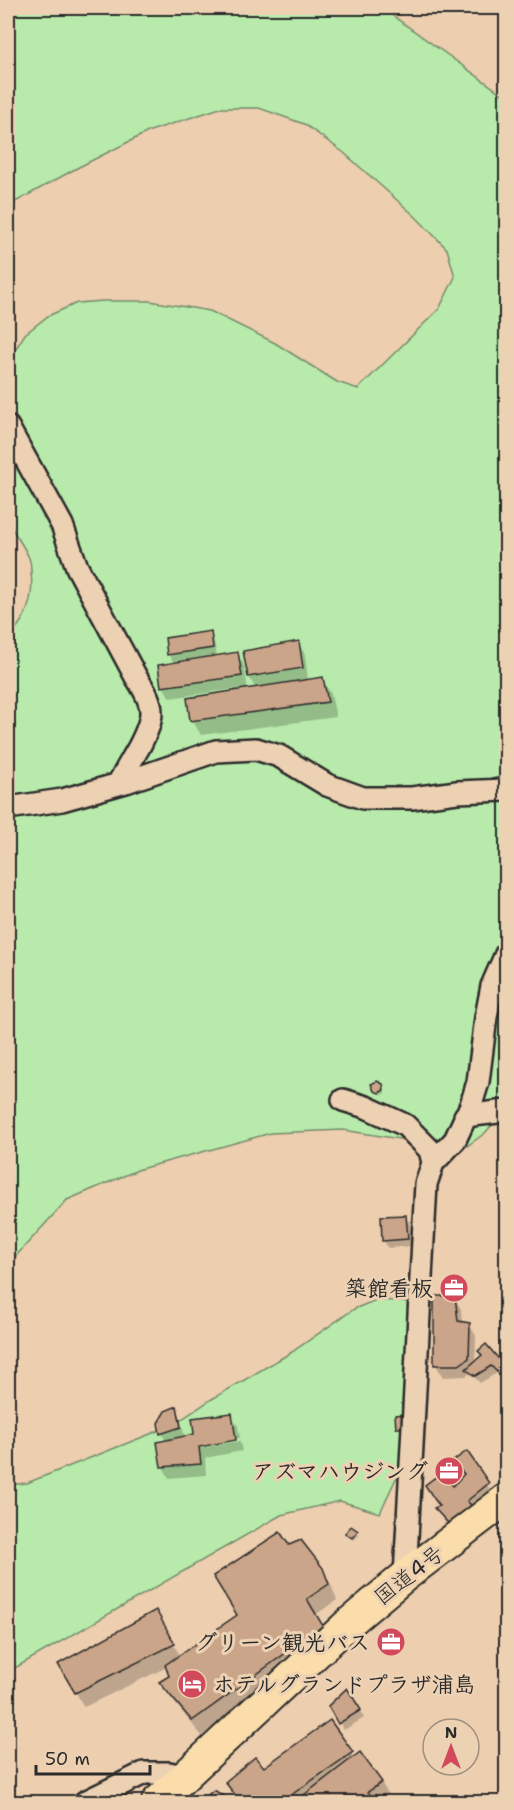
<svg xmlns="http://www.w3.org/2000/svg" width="514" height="1810" viewBox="0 0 514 1810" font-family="'Shantell Sans','Klee One',sans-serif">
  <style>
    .green { fill: #b8ebab; stroke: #728b6b; stroke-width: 1.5 }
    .shadow { fill: #0003 }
    .building { fill: #cba589; stroke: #2b2b2b; stroke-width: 1.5 }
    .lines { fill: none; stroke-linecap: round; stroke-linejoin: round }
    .minor-casing { stroke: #2b2b2b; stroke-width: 26 }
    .highway-casing { stroke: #2b2b2b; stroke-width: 34 }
    .minor { stroke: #edd1b3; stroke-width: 21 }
    .highway { stroke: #faddab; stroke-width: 30 }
    .labels { text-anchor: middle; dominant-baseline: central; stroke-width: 6; stroke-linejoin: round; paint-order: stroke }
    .poi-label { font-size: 22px; font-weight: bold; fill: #2b2b2b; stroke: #edd1b3; text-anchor: end }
    .street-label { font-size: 22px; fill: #2b2b2b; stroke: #edd1b3 }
  </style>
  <rect width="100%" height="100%" fill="#edceaf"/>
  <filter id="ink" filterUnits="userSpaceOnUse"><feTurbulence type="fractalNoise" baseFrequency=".0167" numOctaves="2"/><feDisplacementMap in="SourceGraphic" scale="12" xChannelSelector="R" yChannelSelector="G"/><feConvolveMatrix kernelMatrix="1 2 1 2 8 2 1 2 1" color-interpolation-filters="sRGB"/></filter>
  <g filter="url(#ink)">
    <!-- green -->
    <path class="green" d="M8,8H382L506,97V1109L485,1133L467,1146H444L343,1130L271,1133L140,1169L67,1200L15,1257L8,1262V637C27,620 34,597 31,572C31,568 31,562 29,558C24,545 13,533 8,520V361L25,334L48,316L77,303L103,301H150L210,311L275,343L337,382L358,389L439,309L455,277L447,249L416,217L343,152L304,124L259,108H220L150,131L77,168L8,206Z
      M376,1300L412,1302C430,1350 432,1398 411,1446C401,1469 390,1490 380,1513L340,1501L281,1515L8,1672V1485L27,1483L173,1425L212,1399L292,1352L354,1309Z"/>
    <!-- shadow -->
    <path class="shadow" d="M210,633L214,640L217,657L237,653L244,665L248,690L256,689L249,677L245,652L298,643L305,654L308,681L322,679L331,694L336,717L201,735L192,720L235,692L234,689L170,698L163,686L174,664L169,654Z
      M382,1085L385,1093L381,1095L376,1090Z
      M405,1216L410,1224L411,1246L388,1248L384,1241Z
      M454,1297L461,1309L462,1323L469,1324L476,1336L475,1363L483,1356L486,1346L506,1371V1374L502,1379L497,1373L480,1383L470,1373L466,1376L443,1377L436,1365L435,1298Z
      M176,1408L180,1415L184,1435L176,1438V1440L195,1436L231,1415L238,1426L240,1438L199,1445V1448L240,1441L242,1451L205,1458L206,1475L169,1478L163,1467L166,1442L162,1433Z
      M466,1453L494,1496L458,1536L443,1520L437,1509L440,1507L464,1476L455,1462Z
      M357,1532L359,1535L354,1540L347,1533Z
      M288,1547L322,1569L331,1585L337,1600L315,1615L330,1642L202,1736L170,1697L161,1682L171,1676L167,1667L84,1707L60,1664L156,1612L180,1656L238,1616Z
      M347,1690L364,1718L344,1730L330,1706Z
      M351,1753L355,1758L381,1782L388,1794L376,1802H239L226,1782L264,1769Z"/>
    <!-- building -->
    <path class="building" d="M211,631L213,648L167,655L165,638Z
      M299,641L303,668L248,677L243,651Z
      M238,652L242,676L161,687L158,665Z
      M323,677L328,702L190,721L187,698Z
      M506,1004V1059L505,1060Z
      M377,1081L383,1084L384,1090L379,1093L374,1091L371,1084Z
      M406,1215L408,1239L382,1241L381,1216Z
      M434,1296H455L458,1321L470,1323L469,1358L459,1365H434Z
      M486,1344L504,1365L497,1372L491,1366L475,1376L466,1369L482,1355L478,1351Z
      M177,1406L181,1427L160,1434L158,1423L165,1411Z
      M232,1413L236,1440L199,1447L201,1464L161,1467L157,1442L194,1434L192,1418Z
      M405,1414L406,1428H396L395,1415Z
      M467,1451L489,1483L467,1501L472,1506L450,1525L434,1508L439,1506L425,1485L441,1473L453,1486L464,1474L453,1461Z
      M351,1526L358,1531L352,1538L345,1533Z
      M280,1532L289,1545L301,1540L323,1568L329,1584L307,1599L323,1626L192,1721L159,1682L169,1676L165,1665L237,1615L213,1576Z
      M156,1610L175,1644L75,1693L58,1664Z
      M347,1688L361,1710L338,1724L328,1706Z
      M330,1720L353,1752L281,1802H241L225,1782L255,1757L264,1767Z
      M360,1752L382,1782L368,1792L376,1802H308L304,1795Z
      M214,1790L228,1799L230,1802H207L204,1798Z"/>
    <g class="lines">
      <!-- minor casing -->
      <g class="minor-casing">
        <path id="minor" d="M8,427L62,525L77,567L136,677C156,707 155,716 139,747C132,759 125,772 118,784
          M8,808L62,800L126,782L216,751L256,749L279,756L327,785L363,798H412L457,792L506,790
          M343,1100L366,1107L405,1125L430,1150L433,1163
          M465,1116L506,1111
          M405,1576L426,1184L433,1163L455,1140L471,1105L478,1082L486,1017L492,986L506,954
          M85,1802L144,1773H169L183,1776"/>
      </g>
      <!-- highway casing -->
      <g class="highway-casing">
        <path id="highway" d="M157,1802L350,1622L405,1576L506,1499"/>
      </g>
      <!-- minor -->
      <use href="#minor" class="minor"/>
      <!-- highway -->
      <use href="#highway" class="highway"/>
    </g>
  </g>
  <!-- icons -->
  <defs>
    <g id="office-disc" transform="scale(1.5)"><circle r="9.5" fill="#d1495b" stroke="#edd1b3"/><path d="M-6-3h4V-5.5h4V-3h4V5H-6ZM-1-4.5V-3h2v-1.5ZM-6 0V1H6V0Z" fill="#fff"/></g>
    <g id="hotel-disc" transform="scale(1.5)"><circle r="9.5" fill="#d1495b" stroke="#edd1b3"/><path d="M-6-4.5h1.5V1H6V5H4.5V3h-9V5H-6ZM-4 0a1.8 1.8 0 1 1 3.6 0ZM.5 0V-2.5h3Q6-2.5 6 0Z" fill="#fff"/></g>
  </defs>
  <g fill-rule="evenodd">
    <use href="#office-disc" x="454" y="1288"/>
    <use href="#office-disc" x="449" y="1471"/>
    <use href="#office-disc" x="391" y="1642"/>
    <use href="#hotel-disc" x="192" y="1684"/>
  </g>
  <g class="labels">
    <!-- poi labels -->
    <g class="poi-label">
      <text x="433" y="1288">築館看板</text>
      <text x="428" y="1471">アズマハウジング</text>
      <text x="370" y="1642">グリーン観光バス</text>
      <text x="213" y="1684" text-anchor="start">ホテルグランドプラザ浦島</text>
    </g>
    <!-- street labels -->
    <g class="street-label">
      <text transform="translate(409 1575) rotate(-38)">国道4号</text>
    </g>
  </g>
  <!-- margin -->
  <rect width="514" height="1810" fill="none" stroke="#edd1b3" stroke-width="30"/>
  <rect x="15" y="15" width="484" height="1780" fill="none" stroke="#2b2b2b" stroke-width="2" filter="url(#ink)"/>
  <!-- north arrow -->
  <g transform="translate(451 1747)"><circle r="28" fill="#edd1b3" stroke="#9f8f7d" stroke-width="1.5"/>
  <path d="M0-4.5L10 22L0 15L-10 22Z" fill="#d1495b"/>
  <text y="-9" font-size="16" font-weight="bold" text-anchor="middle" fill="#2b2b2b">N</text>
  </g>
  <!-- scale -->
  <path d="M36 1765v9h114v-9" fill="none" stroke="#2b2b2b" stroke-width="3"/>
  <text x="45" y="1765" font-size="18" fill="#2b2b2b" stroke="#edd1b3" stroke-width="4.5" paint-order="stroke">50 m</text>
</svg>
